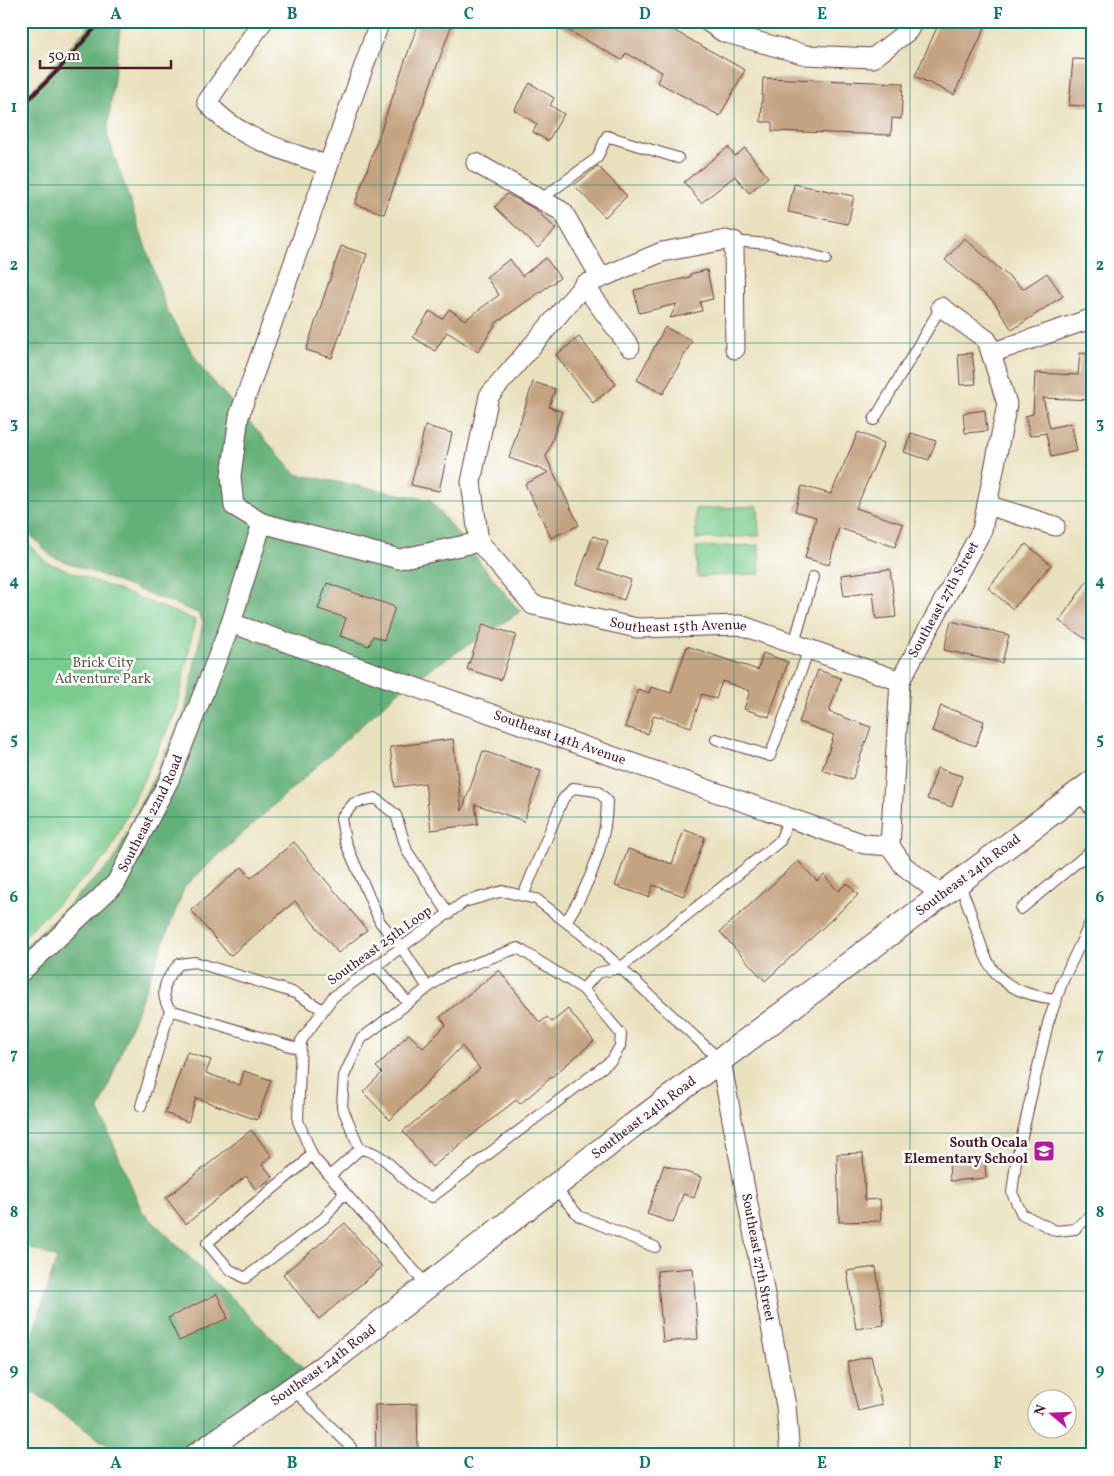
<svg xmlns="http://www.w3.org/2000/svg" width="1114" height="1476" viewBox="0 0 1114 1476" font-family="Vollkorn,serif">
  <style>
    .green { fill: #7acc8d; stroke: #62765c }
    .forest { fill: #63b078; stroke: #566852 }
    .building { fill: #c4a381 }
    .lines { fill: none; stroke-linecap: round; stroke-linejoin: round }
    .service-casing { stroke: #623c41; stroke-width: 12 }
    .minor-casing { stroke: #623c41; stroke-width: 21 }
    .tertiary-casing { stroke: #623c41; stroke-width: 26 }
    .service { stroke: #fff; stroke-width: 10 }
    .minor { stroke: #fff; stroke-width: 19 }
    .tertiary { stroke: #fff; stroke-width: 24 }
    .rail { stroke: #4a1f2b; stroke-width: 4 }
    .grid { fill: none; stroke: #0f766e; stroke-width: 1; stroke-opacity: 0.55 }
    .labels { text-anchor: middle; dominant-baseline: central; stroke-width: 5; stroke-linejoin: round; paint-order: stroke }
    .street-label { font-size: 14px; fill: #4a1f2b; stroke: #fff }
    .park-label { font-size: 14px; fill: #5b5c4d; stroke: #fff }
    .poi-label { font-size: 14px; font-weight: bold; fill: #4a1f2b; stroke: #fff; text-anchor: end }
    .neatline { fill: none; stroke: #0f766e; stroke-width: 2 }
    .grid-label { font-size: 16px; text-anchor: middle; font-weight: bold; fill: #0f766e }
  </style>
  <rect width="100%" height="100%" fill="#fff"/>
  <filter id="ink" filterUnits="userSpaceOnUse"><feTurbulence type="fractalNoise" baseFrequency=".02" numOctaves="2"/><feDisplacementMap in="SourceGraphic" scale="10" xChannelSelector="R" yChannelSelector="G"/><feConvolveMatrix kernelMatrix="1 2 1 2 8 2 1 2 1" color-interpolation-filters="sRGB"/></filter>
  <filter id="wash" filterUnits="userSpaceOnUse"><feTurbulence type="fractalNoise" baseFrequency=".0096" numOctaves="4" result="noise"/><feDisplacementMap in="SourceGraphic" scale="20" xChannelSelector="R" yChannelSelector="G"/><feGaussianBlur stdDeviation="1.12" result="paint"/><feColorMatrix in="noise" values="0 0 0 0 0 0 0 0 0 0 0 0 0 0 0 0 0 1.4 0 .05"/><feComposite in="paint" operator="in"/></filter>
  <g filter="url(#wash)">
    <rect width="100%" height="100%" fill="#e9e1be"/>
    <!-- green -->
    <path class="green" d="M758,506L759,536L696,539L695,509Z
      M21,536L46,562L195,620L177,709L108,855L21,939Z
      M759,545L760,574L697,577L696,547Z"/>
    <!-- forest -->
    <path class="forest" d="M93,21H121L107,134L168,313L203,370L296,474L430,500L520,612L407,684L185,886L99,1110L142,1211L304,1369L180,1455H121L21,1384V1370L57,1258L21,1245V951L114,860L185,712L203,622L198,613L51,556L21,525V102Z"/>
    <g id="blocks">
      <!-- building -->
      <path class="building" d="M419,21H453L384,214L355,204Z
        M551,21H657L745,70L720,116L657,82L662,72L626,53L622,60Z
        M940,21H988L954,95L915,76Z
        M1073,59L1093,60V107L1069,105Z
        M763,78L903,83L901,119L892,118L891,135L772,131V122H761Z
        M530,83L554,98L550,105L564,114L548,141L533,132L537,124L514,110Z
        M728,147L735,156L745,148L768,177L749,193L735,176L701,203L684,182Z
        M598,166L627,196L605,217L574,185Z
        M794,184L854,196L848,224L788,212Z
        M507,194L535,209L556,229L538,248L495,207Z
        M964,238L1023,289L1047,273L1063,296L1012,330L994,302L945,260Z
        M341,246L367,254L332,358L306,350Z
        M546,258L560,278L496,323L478,352L447,332L435,351L413,337L430,311L442,319L449,309L465,320L499,295L486,277L510,259L522,276Z
        M707,270L713,299L700,302L702,311L670,318L677,304L639,313L634,290L690,277V274Z
        M665,327L692,341L663,394L637,380Z
        M579,337L616,384L593,403L556,355Z
        M972,353L976,384L960,385L958,354Z
        M1080,353L1093,354V400L1043,398L1050,428L1071,423L1077,451L1051,457L1046,433L1030,436L1025,416L1033,414L1035,373L1078,375Z
        M533,382L555,389L549,407L562,412L546,457L579,525L551,538L525,484L549,472L509,458Z
        M985,410L987,431L965,433L963,413Z
        M425,426L452,433L439,491L411,485Z
        M858,432L884,443L856,508L903,524L895,547L839,528L829,565L805,558L816,517L795,511L802,486L831,494Z
        M911,433L936,441L929,460L904,452Z
        M593,536L608,541L599,569L631,580L624,600L576,584Z
        M1026,544L1051,565L1013,609L988,588Z
        M890,569L896,617L876,619L873,592L844,596L841,575Z
        M1093,573V644L1059,621Z
        M327,583L395,607L384,640L373,636L369,646L340,636L346,618L318,609Z
        M951,621L1009,635L1002,663L944,650Z
        M483,624L516,635L501,680L467,669Z
        M687,646L758,670L763,653L788,662L769,717L744,709L750,691L722,681L716,699L702,694L691,727L654,715L648,734L625,727L638,689L649,693L651,687L671,693Z
        M818,670L841,678L829,712L871,727L852,780L822,770L834,735L799,722Z
        M941,706L984,721L976,746L932,731Z
        M453,739L462,811L483,751L541,771L524,821L475,804L478,824L431,830L425,783L395,787L390,747Z
        M937,768L962,776L952,807L927,799Z
        M684,830L705,837L684,896L653,885L649,897L615,886L628,849L672,864Z
        M294,842L367,930L338,953L295,901L230,956L191,910L242,867L251,878Z
        M798,861L817,881L824,875L838,891L847,883L858,895L765,981L720,932Z
        M499,970L540,1023L547,1017L552,1022L568,1009L594,1041L520,1104L516,1100L432,1167L403,1131L480,1069L462,1046L390,1120L363,1092L382,1073L376,1067L409,1034L423,1048L446,1025L440,1017Z
        M187,1052L211,1060L206,1073L240,1085L244,1071L271,1080L257,1120L196,1098L188,1122L165,1113Z
        M251,1130L272,1156L262,1164L273,1177L256,1190L246,1176L186,1224L166,1198Z
        M863,1153L865,1200L880,1199L881,1221L839,1222L837,1154Z
        M985,1159L986,1178L950,1181L949,1161Z
        M664,1165L701,1177L694,1198L683,1194L673,1223L647,1214Z
        M345,1223L382,1267L319,1319L283,1274Z
        M876,1267L884,1325L856,1329L847,1271Z
        M693,1268L698,1339L663,1342L657,1271Z
        M217,1294L228,1318L179,1341L168,1318Z
        M871,1356L882,1405L858,1411L847,1362Z
        M417,1404L418,1455H376L375,1405Z"/>
    </g>
  </g>
  <g filter="url(#ink)">
    <use href="#blocks" fill-opacity="0" stroke="#623c41" stroke-width="1"/>
    <g class="lines">
      <!-- service casing -->
      <g class="service-casing">
        <path id="service" d="M541,199L597,158L607,136L678,158
          M732,241L770,244L826,259
          M874,420L941,307
          M794,644L813,577
          M716,739L770,756L809,649
          M1078,794L1093,813
          M959,884C988,942 973,991 1057,999
          M523,896L563,799L573,788L597,791L607,800C607,843 588,887 566,922
          M1021,909L1093,849
          M1093,917L1063,980L1048,1023L1016,1162L1012,1193L1022,1214L1056,1231L1075,1229L1093,1213
          M376,966L408,1003
          M428,988L402,948L380,922L345,841L341,818L354,803L375,798L396,815L407,851L449,914
          M170,1010C158,992 166,978 179,964L195,962L295,993L323,1010
          M141,1106L170,1010L300,1049
          M1093,1137V1143
          M360,1149C392,1153 403,1189 432,1197L612,1060L620,1046L621,1034L583,989
          M311,1153L304,1163L207,1243L229,1269L245,1278L324,1218L344,1193
          M330,1176L360,1149L342,1107L344,1076L361,1039L446,974L518,948L583,989L597,973L620,968L780,841L789,818
          M554,1187L579,1216L655,1247
          M428,1286L313,1157L298,1121L301,1041L333,997L464,902L503,891L536,899L566,922L598,947L720,1060
          M293,1389L351,1447"/>
      </g>
      <!-- minor casing -->
      <g class="minor-casing">
        <g id="minor">
          <path d="M263,21L207,102C236,139 286,150 328,166"/>
          <path d="M707,21L723,32L806,55L873,58L908,31L913,21"/>
          <path d="M476,163L563,212L601,278"/>
          <path id="s1" d="M726,240L662,252L584,285L489,396L471,482L479,542L533,605L637,628L740,625L900,681"/>
          <path d="M734,241L735,349"/>
          <path d="M584,285L630,347"/>
          <path d="M941,307L987,340L1007,404L982,530L900,681L890,846L904,866L943,896"/>
          <path d="M991,353L1093,318"/>
          <path d="M987,505L1055,526"/>
          <path d="M262,523L234,506L231,476L239,416L380,21"/>
          <path id="s2" d="M231,623L864,844L890,846"/>
          <path id="s3" d="M21,972L116,883L169,780L231,623L262,523L399,559L479,542"/>
          <path id="s4" d="M721,1061L786,1406L790,1455"/>
        </g>
      </g>
      <!-- tertiary casing -->
      <g class="tertiary-casing">
        <g id="tertiary">
          <path id="s5" d="M197,1455L325,1366L632,1126L1093,782"/>
        </g>
      </g>
      <!-- service -->
      <use href="#service" class="service"/>
      <!-- minor -->
      <use href="#minor" class="minor"/>
      <!-- tertiary -->
      <use href="#tertiary" class="tertiary"/>
      <!-- rail -->
      <path class="rail" d="M21,107L60,68L101,21"/>
    </g>
  </g>
  <!-- grid -->
  <path class="grid" d="M204,21V1455M381,21V1455M557,21V1455M734,21V1455M910,21V1455M21,185H1093M21,343H1093M21,501H1093M21,659H1093M21,817H1093M21,975H1093M21,1133H1093M21,1291H1093"/>
  <!-- icons -->
  <defs>
    <g id="school-square" transform="scale(1.125)"><rect x="-9" y="-9" width="18" height="18" rx="4" fill="#b5179e" stroke="#fff"/><path d="M0-5L7-2L0 1L-7-2ZM-4 1L0 2.5L4 1V4Q0 6-4 4Z" fill="#fff"/></g>
  </defs>
  <g fill-rule="evenodd">
    <use href="#school-square" x="1044" y="1151"/>
  </g>
  <g class="labels">
    <!-- street labels -->
    <g class="street-label">
      <text transform="translate(944 600) rotate(-61)">Southeast 27th Street</text>
      <text stroke="none"><textPath href="#s1" startOffset="675">Southeast 15th Avenue</textPath></text>
      <text stroke="none"><textPath href="#s2" startOffset="348">Southeast 14th Avenue</textPath></text>
      <text stroke="none"><textPath href="#s3" startOffset="208">Southeast 22nd Road</textPath></text>
      <text stroke="none"><textPath href="#s5" startOffset="965">Southeast 24th Road</textPath></text>
      <text transform="translate(380 946) rotate(-36)">Southeast 25th Loop</text>
      <text stroke="none"><textPath href="#s5" startOffset="560">Southeast 24th Road</textPath></text>
      <text stroke="none"><textPath href="#s4" startOffset="200">Southeast 27th Street</textPath></text>
      <text stroke="none"><textPath href="#s5" startOffset="155">Southeast 24th Road</textPath></text>
    </g>
    <!-- park labels -->
    <g class="park-label">
      <text x="103" y="663">Brick City<tspan x="103" dy="16">Adventure Park</tspan></text>
    </g>
    <!-- poi labels -->
    <g class="poi-label">
      <text x="1028" y="1143">South Ocala<tspan x="1028" dy="16">Elementary School</tspan></text>
    </g>
  </g>
  <!-- margin -->
  <rect width="1114" height="1476" fill="none" stroke="#fff" stroke-width="55"/>
  <!-- north arrow -->
  <g transform="translate(1052 1414) rotate(289)"><circle r="24" fill="#ffffff" stroke="#b7a5aa"/>
  <path d="M0-4L9 19L0 12L-9 19Z" fill="#b5179e"/>
  <text y="-8" font-size="14" font-weight="bold" text-anchor="middle" fill="#4a1f2b">N</text>
  </g>
  <!-- scale -->
  <path d="M40 60v8h131v-8" fill="none" stroke="#4a1f2b" stroke-width="2.5"/>
  <text x="48" y="60" font-size="15" fill="#4a1f2b" stroke="#ffffff" stroke-width="4" paint-order="stroke">50 m</text>
  <rect x="28" y="28" width="1058" height="1420" class="neatline"/>
  <g class="grid-label">
    <text x="116" y="19">A</text>
    <text x="292" y="19">B</text>
    <text x="469" y="19">C</text>
    <text x="645" y="19">D</text>
    <text x="822" y="19">E</text>
    <text x="998" y="19">F</text>
    <text x="14" y="112">1</text>
    <text x="1100" y="112">1</text>
    <text x="14" y="270">2</text>
    <text x="1100" y="270">2</text>
    <text x="14" y="428">3</text>
    <text x="1100" y="428">3</text>
    <text x="14" y="586">4</text>
    <text x="1100" y="586">4</text>
    <text x="14" y="744">5</text>
    <text x="1100" y="744">5</text>
    <text x="14" y="902">6</text>
    <text x="1100" y="902">6</text>
    <text x="14" y="1059">7</text>
    <text x="1100" y="1059">7</text>
    <text x="14" y="1217">8</text>
    <text x="1100" y="1217">8</text>
    <text x="14" y="1375">9</text>
    <text x="1100" y="1375">9</text>
    <text x="116" y="1468">A</text>
    <text x="292" y="1468">B</text>
    <text x="469" y="1468">C</text>
    <text x="645" y="1468">D</text>
    <text x="822" y="1468">E</text>
    <text x="998" y="1468">F</text>
  </g>
</svg>
